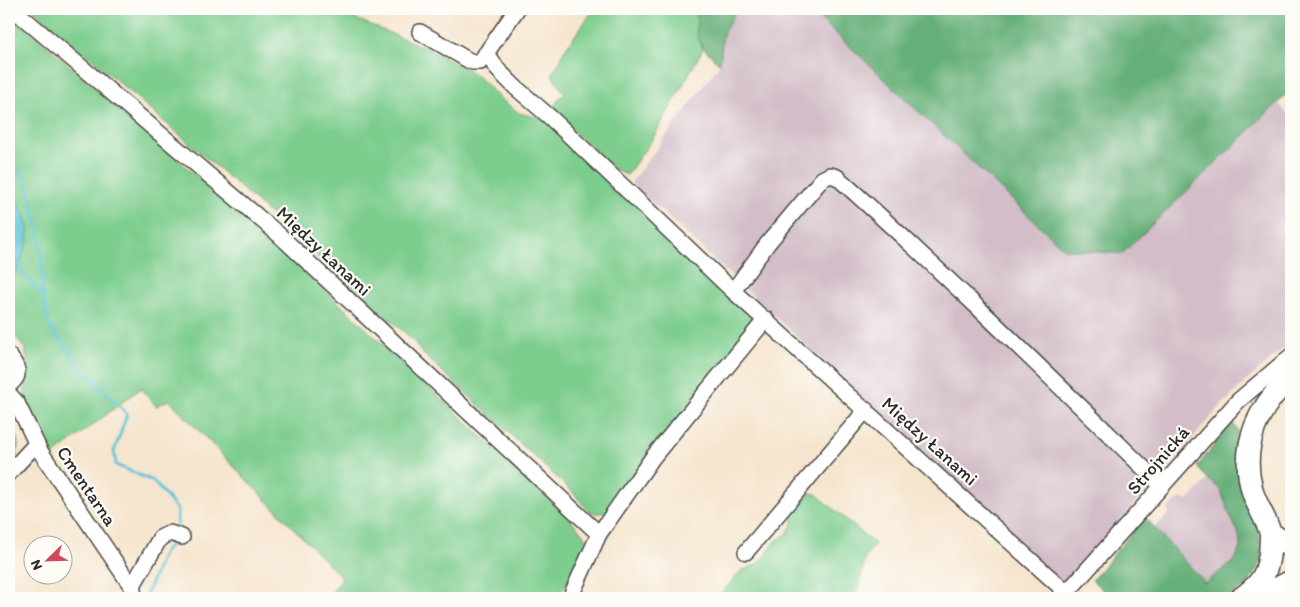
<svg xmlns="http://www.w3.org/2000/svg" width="1300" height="607" viewBox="0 0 1300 607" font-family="Itim,sans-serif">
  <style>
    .industrial { fill: #d2bdc8 }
    .green { fill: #7dcd8e; stroke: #547c5c }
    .forest { fill: #66b079; stroke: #486e52 }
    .water { fill: #5cc4d9; stroke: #447882 }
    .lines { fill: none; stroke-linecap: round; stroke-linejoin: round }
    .stream { stroke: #5cc4d9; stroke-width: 3 }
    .minor-casing { stroke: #494743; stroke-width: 18 }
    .highway-casing { stroke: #494743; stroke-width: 24 }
    .minor { stroke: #fff; stroke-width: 15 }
    .highway { stroke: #fff; stroke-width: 21 }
    .labels { text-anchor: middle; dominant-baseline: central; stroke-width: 4.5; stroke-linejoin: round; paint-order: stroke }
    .street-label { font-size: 19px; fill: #2b2b2b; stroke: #fdfcf7 }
  </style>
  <rect width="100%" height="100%" fill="#fdfcf7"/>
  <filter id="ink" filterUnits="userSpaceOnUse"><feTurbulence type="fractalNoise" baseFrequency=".02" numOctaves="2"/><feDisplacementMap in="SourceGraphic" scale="10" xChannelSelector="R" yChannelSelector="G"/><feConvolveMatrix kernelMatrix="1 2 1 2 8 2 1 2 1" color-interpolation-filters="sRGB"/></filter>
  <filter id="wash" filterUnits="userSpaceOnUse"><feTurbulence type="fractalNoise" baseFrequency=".0096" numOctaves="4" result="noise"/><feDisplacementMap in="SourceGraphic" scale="20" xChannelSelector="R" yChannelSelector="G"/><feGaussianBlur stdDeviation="1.12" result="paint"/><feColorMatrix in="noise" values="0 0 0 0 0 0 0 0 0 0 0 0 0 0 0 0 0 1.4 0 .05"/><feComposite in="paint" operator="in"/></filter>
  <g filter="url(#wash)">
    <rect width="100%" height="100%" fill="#f6e5ce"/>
    <!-- industrial -->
    <path class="industrial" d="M737,9H810L1065,249L1122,254L1278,103L1291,118V342L1244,383L1219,408L1064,584L631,183L720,64L723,34Z
      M1208,479L1220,489L1231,518L1238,532L1241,545L1235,560L1205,584L1155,527L1169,514L1167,509L1181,498L1188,501Z"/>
    <!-- green -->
    <path class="green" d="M33,9H332L428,49L474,73L502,100L519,113L548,120L755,319L754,323L611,510C590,518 588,510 575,495C572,491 568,488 564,484L420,351L414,341L393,322L371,307L336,273L232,180L87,55L66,39Z
      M594,9H698C696,24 696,35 703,49L653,138L627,175L616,170L551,110L560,97L565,94L554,78L552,73L561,60L563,52Z
      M9,13L256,228L251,231L258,238L264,234L271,240L570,519C575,525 582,531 585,538C591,550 564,587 557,598H340L332,592L342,578L169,400L156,406L141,388L51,457L22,405L29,371L25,349L9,328Z
      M9,417C19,438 23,450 9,471Z
      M810,493L816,494L875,544L866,556L858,589L852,598H717L741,571L759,563L767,554L773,543L787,534L793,522L792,515Z"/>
    <!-- forest -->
    <path class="forest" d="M698,9H737L723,34L720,64C697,44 694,39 698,9Z
      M810,9H1291V90L1122,254L1064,249Z
      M1232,422L1241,435L1242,468L1258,528L1261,547V561L1248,585L1226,598H1111L1092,580L1145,517L1205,583L1235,560L1241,545L1238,532L1231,518L1220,489L1208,479L1197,467Z"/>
    <!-- water -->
    <path class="water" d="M9,183L11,185C9,195 10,202 20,206C23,213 27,221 28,228C30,243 17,272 9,284V266L12,261L9,256Z"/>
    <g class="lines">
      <!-- stream -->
      <path class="stream" d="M9,165L26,179L40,235L43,295
        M18,265L19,268L43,296L49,325L80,366L127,414L114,452L116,465L153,481L177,509V531
        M145,598L163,554L175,539"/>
    </g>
  </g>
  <g filter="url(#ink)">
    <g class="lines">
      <!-- minor casing -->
      <g class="minor-casing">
        <path id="minor" d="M13,9L277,233L599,534
          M420,32L468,60L473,62H480L517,9
          M486,53L498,70L515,87L551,118L733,291L1067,593
          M733,291L768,243L822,179L830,175L837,177C949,277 1055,382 1162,486
          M9,356C18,367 22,376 9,385
          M9,394L17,403L40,451L132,587L135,598
          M9,473L36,444
          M746,552L866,410
          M132,587L160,538L170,533L182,537
          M570,598L599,534L653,457L766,319
          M1062,598L1238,401L1291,356"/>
      </g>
      <!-- highway casing -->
      <g class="highway-casing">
        <path id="highway" d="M1271,533L1291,547
          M1241,598C1262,583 1268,573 1270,548C1270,543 1271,537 1270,532C1266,518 1256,505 1252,490C1240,446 1258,406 1291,377
          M1258,598L1291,581"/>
      </g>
      <!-- minor -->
      <use href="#minor" class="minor"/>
      <!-- highway -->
      <use href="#highway" class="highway"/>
    </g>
  </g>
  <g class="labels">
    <!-- street labels -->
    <g class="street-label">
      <text transform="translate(324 251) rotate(43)">Między Łanami</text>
      <text transform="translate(930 441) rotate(42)">Między Łanami</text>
      <text transform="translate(1158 460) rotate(-49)">Strojnická</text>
      <text transform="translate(87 486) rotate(56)">Cmentarna</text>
    </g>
  </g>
  <!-- margin -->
  <rect width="1300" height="607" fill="none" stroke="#fdfcf7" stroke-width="30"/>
  <!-- north arrow -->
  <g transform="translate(48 560) rotate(247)"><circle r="24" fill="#fdfcf7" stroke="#a9a8a5"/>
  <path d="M0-4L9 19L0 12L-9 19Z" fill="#d1495b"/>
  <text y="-8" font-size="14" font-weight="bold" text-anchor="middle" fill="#2b2b2b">N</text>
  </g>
</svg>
